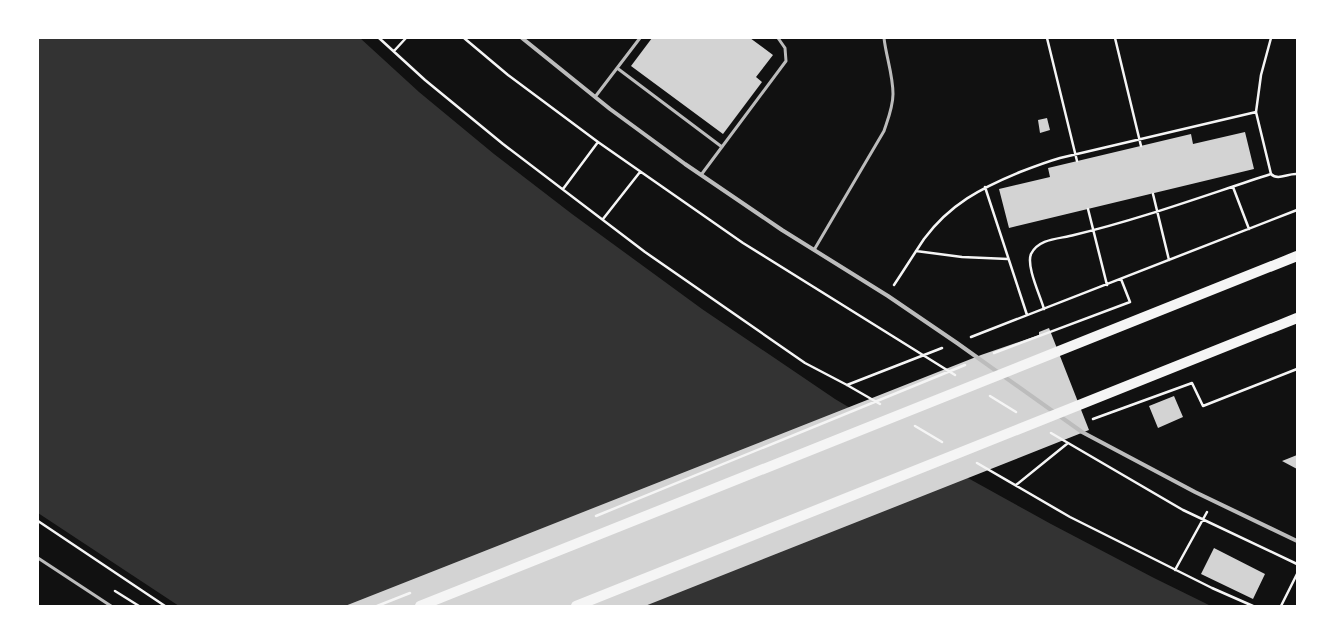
<svg xmlns="http://www.w3.org/2000/svg" width="1335" height="644" viewBox="0 0 1335 644" font-family="'Alegreya Sans',sans-serif">
  <style>
    .water { fill: #333 }
    .building { fill: #d3d3d3 }
    .lines { fill: none; stroke-linecap: round; stroke-linejoin: round }
    .path { stroke: #f5f5f5; stroke-width: 2.5 }
    .service { stroke: #bcbcbc; stroke-width: 3 }
    .minor { stroke: #bcbcbc; stroke-width: 4 }
    .primary { stroke: #f5f5f5; stroke-width: 10 }
  </style>
  <rect width="100%" height="100%" fill="#111"/>
  <!-- water -->
  <path class="water" d="M38,38H360L419,92L494,154L572,214L702,309L835,399L957,472L1051,524L1154,578L1211,606H179L38,513Z"/>
  <!-- building -->
  <path class="building" d="M652,38H750L773,55L756,77L762,82L723,134L631,66Z
    M1047,118L1050,130L1040,133L1038,120Z
    M1245,132L1254,169L1009,228L999,189L1050,177L1048,168L1191,134L1193,144Z
    M1049,328L1089,430L645,606H345L981,355L1039,335V332Z
    M1174,396L1183,417L1158,428L1149,406Z
    M1297,455V469L1282,461Z
    M1214,548L1265,574L1253,599L1201,574Z"/>
  <g class="lines">
    <!-- path -->
    <path class="path" d="M379,38L425,80L503,144L645,252L805,363L847,385L880,404
      M464,38L508,75L598,142L743,243L955,375
      M1047,38L1077,161
      M1115,38L1141,146
      M394,51L406,38
      M1256,112L1261,75L1271,38
      M985,187L1027,315
      M1233,187L1249,229
      M563,189L598,142
      M1153,194L1169,260
      M1088,209L1107,285
      M603,219L640,172
      M916,251L962,257L1008,259
      M894,285C904,270 914,254 924,239C950,204 981,188 1020,172C1033,167 1046,162 1060,158L1256,112L1271,174C1278,181 1288,173 1297,174
      M1044,309C1040,295 1026,266 1031,254C1039,238 1060,239 1074,235C1141,219 1206,195 1271,174
      M971,337L1297,210
      M994,353L1130,302L1121,279
      M847,385L942,348
      M990,396L1016,412
      M1093,419L1192,383L1203,406L1297,369
      M915,426L942,442
      M1051,433L1183,510L1297,564
      M977,463L1070,517L1212,588L1253,606
      M1016,485L1068,443
      M596,516L965,365
      M38,521L165,606
      M1175,570L1207,512
      M115,591L139,606
      M377,606L410,593
      M1281,606L1297,574"/>
    <!-- service -->
    <path class="service" d="M617,68L722,147
      M595,97L640,38
      M701,175L786,61L785,48L778,38
      M814,250L884,131C888,119 893,107 893,94C893,75 886,56 884,38
      M38,558L111,606"/>
    <!-- minor -->
    <path class="minor" d="M522,38L610,109L685,164L782,230L888,296L957,343L1082,432L1195,492L1297,541"/>
    <!-- primary -->
    <path class="primary" d="M420,606L1297,256
      M576,606L1297,318"/>
  </g>
  <!-- border -->
  <rect width="1335" height="644" fill="none" stroke="#ffffff" stroke-width="78"/>
</svg>
